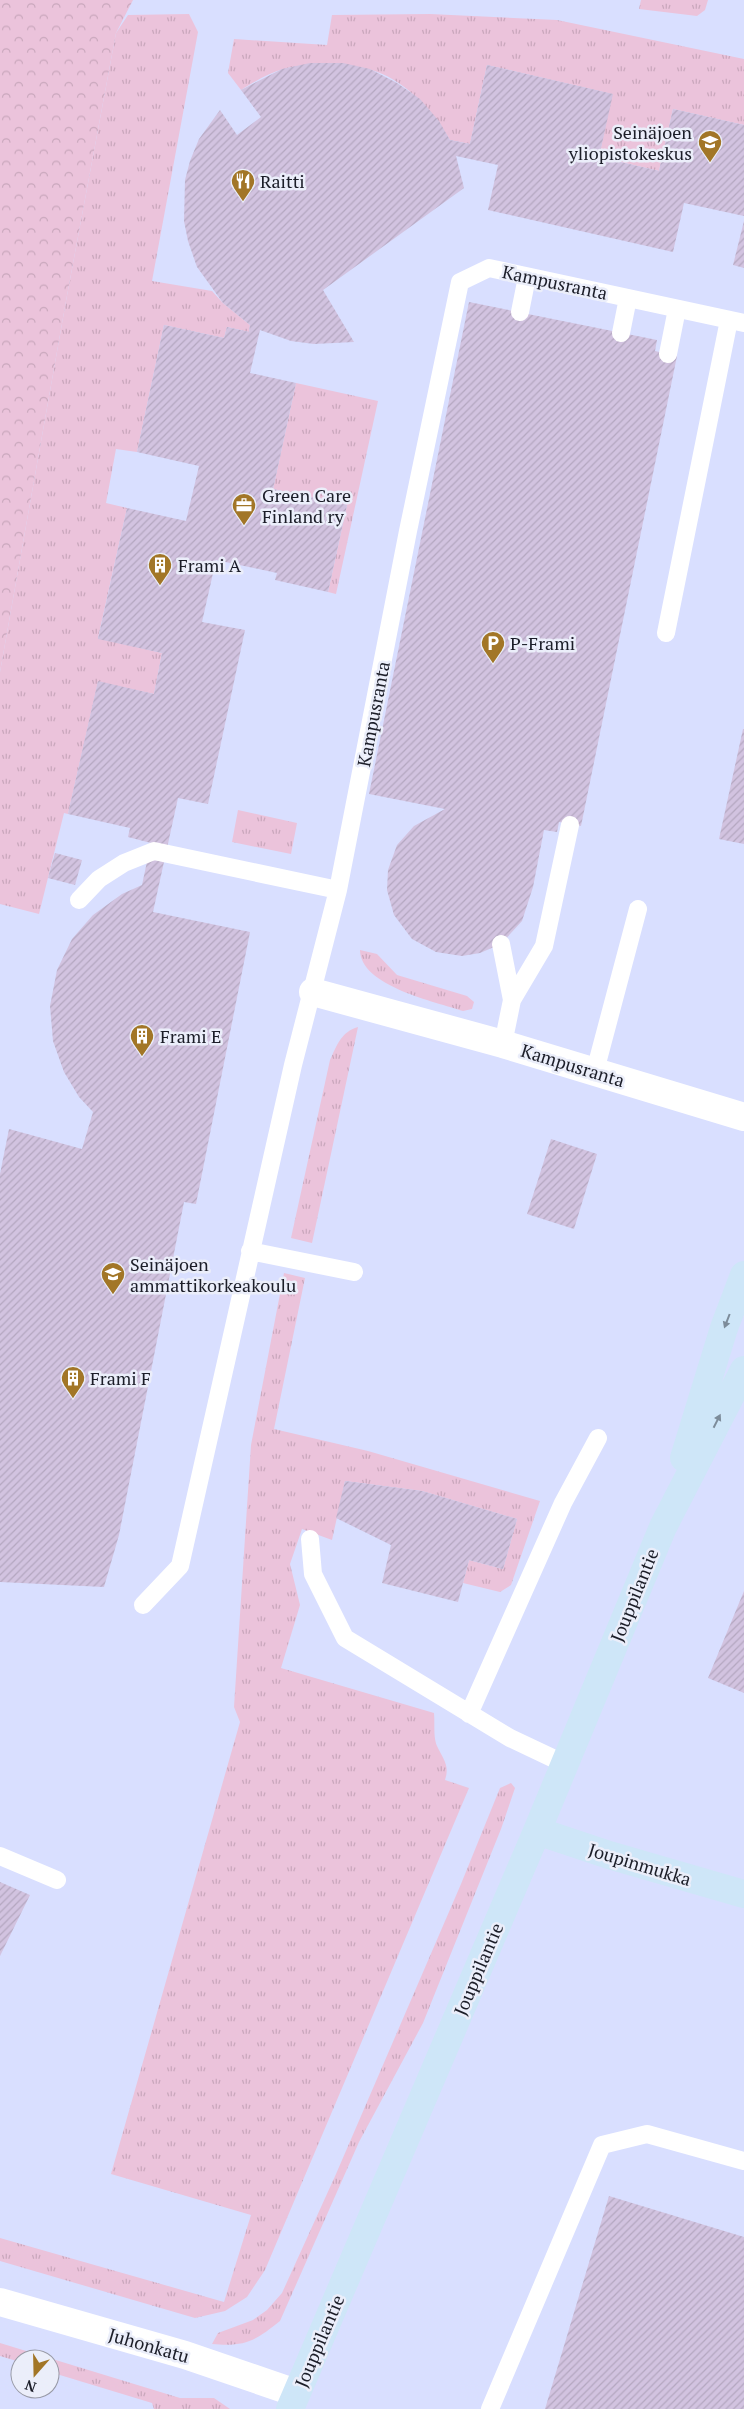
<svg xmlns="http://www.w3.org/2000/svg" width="744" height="2409" viewBox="0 0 744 2409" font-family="'PT Serif',serif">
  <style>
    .grass { fill: url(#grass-tufts) }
    .forest { fill: url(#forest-crowns) }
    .building { fill: url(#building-hatch) }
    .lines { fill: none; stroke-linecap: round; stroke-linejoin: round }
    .lane { stroke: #fff; stroke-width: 18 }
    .street { stroke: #fff; stroke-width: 28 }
    .secondary { stroke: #cee6f8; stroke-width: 28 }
    .oneway { fill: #7d8c9a }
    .labels { text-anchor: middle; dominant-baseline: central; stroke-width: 5; stroke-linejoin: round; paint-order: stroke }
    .poi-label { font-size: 18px; fill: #1b1d28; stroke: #ebeefa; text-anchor: start }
    .street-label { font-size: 18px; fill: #1b1d28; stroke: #ebeefa }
  </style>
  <defs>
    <pattern id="grass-tufts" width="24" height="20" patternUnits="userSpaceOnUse" patternTransform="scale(1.25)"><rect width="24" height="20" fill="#ebc3db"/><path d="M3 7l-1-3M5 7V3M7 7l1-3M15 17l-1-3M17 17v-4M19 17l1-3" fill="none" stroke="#c9a7bc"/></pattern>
    <pattern id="forest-crowns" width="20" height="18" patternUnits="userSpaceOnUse" patternTransform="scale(1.25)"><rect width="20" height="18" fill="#ebc3db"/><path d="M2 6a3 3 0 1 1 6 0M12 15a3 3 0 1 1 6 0" fill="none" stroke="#c9a7bc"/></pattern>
    <pattern id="building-hatch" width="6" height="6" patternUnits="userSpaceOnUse" patternTransform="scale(1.25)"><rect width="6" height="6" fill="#d2c3e0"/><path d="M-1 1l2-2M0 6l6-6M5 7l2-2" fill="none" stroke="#b4a7c0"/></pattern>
  </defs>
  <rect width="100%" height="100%" fill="#d9dfff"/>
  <!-- grass -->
  <path class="grass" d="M641,0H708L705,10L697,16L639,9Z
    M189,14L198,32L152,281L212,291L223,303L250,325L249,332L227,327L224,338L164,325L137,452L116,449L106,503L127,508L98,638L162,653L154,694L98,682L68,814L64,813L39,914L0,904V672L66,301L116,33L128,15Z
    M430,14L557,20L744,59V125L673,109L659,171L599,157L612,94L487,65L470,144L450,140C432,110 404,78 368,69C360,67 351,67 342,67C297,62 279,66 241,90L228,73L234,39L327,45L332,15Z
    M296,383L378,401L336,594L328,592L347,505L273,489Z
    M238,810L297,823L291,854L232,842Z
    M360,950L377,954L397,975L467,996L474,1002L472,1009L463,1011C436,1002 360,986 360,950Z
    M358,1027L312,1243L291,1238L330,1060C337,1045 341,1032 358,1027Z
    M284,1273L305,1278L274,1429L368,1451L540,1501L511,1585L500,1592L463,1583L469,1560L503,1569L517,1519L422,1491L345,1481L332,1540L302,1529L290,1564L300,1605L281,1668L434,1713C435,1723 433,1737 437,1746C443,1759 450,1765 445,1780L469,1788L265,2270L247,2297L225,2311L195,2318L0,2261V2238L224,2302L251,2215L111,2174L240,1722L234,1707L251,1445Z
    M511,1783L515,1788L501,1829L423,2023L359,2142L280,2321C255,2341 245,2347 212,2344L218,2333L253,2320L267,2310L282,2293L336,2174L461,1884L500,1788Z
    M0,2343L180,2398H214L230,2409H154L152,2403L50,2372V2359H20V2362L0,2356Z"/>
  <!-- forest -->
  <path class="forest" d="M0,0H133L116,33L66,301L0,672Z"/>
  <!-- building -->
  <path class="building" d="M310,63H343L370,69L397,83L420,99L439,121L450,140L470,144L487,65L613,94L599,157L659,171L673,109L744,125V216L684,203L673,252L488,210L498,165L456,156L464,188L323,290L354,342L314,344L291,341L260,330L250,373L296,383L273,489L347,505L328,592L275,580L277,573L216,560L202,622L245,630L208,804L178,798L153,912L250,932L196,1204L184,1202L119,1535L104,1587L0,1582V1174L9,1129L82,1149L93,1112L79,1097L64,1072L53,1041L50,1006L57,970L72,939L93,915L122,894L142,885L151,843L128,837L130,828L68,814L98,681L154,694L162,653L98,639L127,508L186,521L199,466L137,452L164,325L224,338L227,327L249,332L250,325L223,303L197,267L188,241L184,221L185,180L190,161L199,139L220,110L237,135L261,117L241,90L282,69Z
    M744,221V268L733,265Z
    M469,302L657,340L655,351L677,356L581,826L559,822L557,832L544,830L533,887L522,921L501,944L480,953L462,956L436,952L412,939L394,915L387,890L388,870L397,845L414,826L445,809L369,794Z
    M743,729H744V844L719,839Z
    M55,853L82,860L75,885L48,878Z
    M551,1139L597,1154L574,1229L527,1214Z
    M345,1481L422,1491L517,1519L503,1569L469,1560L458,1602L382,1583L391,1545L336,1518Z
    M744,1591V1693L708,1678Z
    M0,1882L30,1895L0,1956Z
    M609,2196L744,2237V2409H545Z"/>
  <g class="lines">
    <!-- lane -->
    <path class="lane" d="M520,312L527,277
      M621,333L628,298
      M668,354L677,309
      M666,633L729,320
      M79,900L99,879L124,863L154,851L338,890
      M501,944L512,1000L503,1044
      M512,1000L544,946L570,825
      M595,1071L638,909
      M250,1251L354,1272
      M310,1539L313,1574L345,1638L510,1738L565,1764
      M143,1605L180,1566L293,1065L338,890L408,531L460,282L489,268L744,323
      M469,1714L563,1503L598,1438
      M0,1856L57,1880
      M490,2409L602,2145L647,2134L744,2161"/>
    <!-- street -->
    <path class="street" d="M313,992L503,1044L744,1117
      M0,2302L185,2355L296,2393"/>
    <!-- secondary -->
    <path class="secondary" d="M684,1458L724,1328L744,1275
      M537,1831L609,1855L744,1894
      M290,2409L537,1831L663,1527L744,1370"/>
  </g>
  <!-- one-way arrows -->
  <defs><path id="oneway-solid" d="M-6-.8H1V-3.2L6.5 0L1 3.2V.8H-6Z" transform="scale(1.25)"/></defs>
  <g class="oneway">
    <use href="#oneway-solid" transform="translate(727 1321) rotate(111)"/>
    <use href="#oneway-solid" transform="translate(717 1421) rotate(-63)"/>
  </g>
  <!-- icons -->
  <defs>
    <g id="university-pin" transform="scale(1.25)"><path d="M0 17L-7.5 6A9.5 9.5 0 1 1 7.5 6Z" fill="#a27627" stroke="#ebeefa"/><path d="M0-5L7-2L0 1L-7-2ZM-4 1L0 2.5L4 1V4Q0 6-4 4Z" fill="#fff"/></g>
    <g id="restaurant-pin" transform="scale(1.25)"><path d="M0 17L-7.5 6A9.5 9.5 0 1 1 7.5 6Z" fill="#a27627" stroke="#ebeefa"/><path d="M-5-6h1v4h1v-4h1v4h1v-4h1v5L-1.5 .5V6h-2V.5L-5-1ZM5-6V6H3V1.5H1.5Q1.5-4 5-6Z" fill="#fff"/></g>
    <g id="office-pin" transform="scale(1.25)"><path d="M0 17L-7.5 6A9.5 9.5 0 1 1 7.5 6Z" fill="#a27627" stroke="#ebeefa"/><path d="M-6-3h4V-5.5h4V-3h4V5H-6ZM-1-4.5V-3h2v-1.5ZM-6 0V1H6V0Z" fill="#fff"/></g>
    <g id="building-pin" transform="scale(1.25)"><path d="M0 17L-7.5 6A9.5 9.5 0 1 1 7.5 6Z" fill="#a27627" stroke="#ebeefa"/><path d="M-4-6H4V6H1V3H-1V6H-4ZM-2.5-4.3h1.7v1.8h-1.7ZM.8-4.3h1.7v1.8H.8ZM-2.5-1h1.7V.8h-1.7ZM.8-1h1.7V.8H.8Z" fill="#fff"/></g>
    <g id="parking-pin" transform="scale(1.25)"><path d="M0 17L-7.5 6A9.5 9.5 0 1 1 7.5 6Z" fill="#a27627" stroke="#ebeefa"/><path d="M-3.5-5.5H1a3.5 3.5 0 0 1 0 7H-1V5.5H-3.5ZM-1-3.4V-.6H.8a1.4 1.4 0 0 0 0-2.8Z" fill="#fff"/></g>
  </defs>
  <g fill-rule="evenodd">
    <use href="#university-pin" x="710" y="142"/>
    <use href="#restaurant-pin" x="243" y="181"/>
    <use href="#office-pin" x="244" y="505"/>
    <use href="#building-pin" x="160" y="565"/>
    <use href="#parking-pin" x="493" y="643"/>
    <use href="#building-pin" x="142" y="1036"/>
    <use href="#university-pin" x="113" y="1274"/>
    <use href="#building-pin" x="73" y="1378"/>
  </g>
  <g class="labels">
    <!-- poi labels -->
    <g class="poi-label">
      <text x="692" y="132" text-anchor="end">Seinäjoen<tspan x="692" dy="21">yliopistokeskus</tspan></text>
      <text x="260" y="181">Raitti</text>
      <text x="262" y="495">Green Care<tspan x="262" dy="21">Finland ry</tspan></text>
      <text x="178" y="565">Frami A</text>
      <text x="510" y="643">P-Frami</text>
      <text x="160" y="1036">Frami E</text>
      <text x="130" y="1264">Seinäjoen<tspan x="130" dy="21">ammattikorkeakoulu</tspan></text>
      <text x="90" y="1378">Frami F</text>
    </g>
    <!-- street labels -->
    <g class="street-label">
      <text transform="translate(555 282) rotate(12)">Kampusranta</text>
      <text transform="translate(373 714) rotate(-79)">Kampusranta</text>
      <text transform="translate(573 1065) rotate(17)">Kampusranta</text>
      <text transform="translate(634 1595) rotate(-68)">Jouppilantie</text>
      <text transform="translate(640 1864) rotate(17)">Joupinmukka</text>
      <text transform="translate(478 1969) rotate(-67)">Jouppilantie</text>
      <text transform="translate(319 2341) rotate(-67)">Jouppilantie</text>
      <text transform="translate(149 2345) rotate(16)">Juhonkatu</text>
    </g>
  </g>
  <!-- north arrow -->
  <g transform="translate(35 2374) rotate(200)"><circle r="24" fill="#ebeefa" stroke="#989aa6"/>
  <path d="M0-4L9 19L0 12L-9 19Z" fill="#a27627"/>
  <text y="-8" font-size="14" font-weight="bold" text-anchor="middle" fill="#1b1d28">N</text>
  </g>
</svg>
